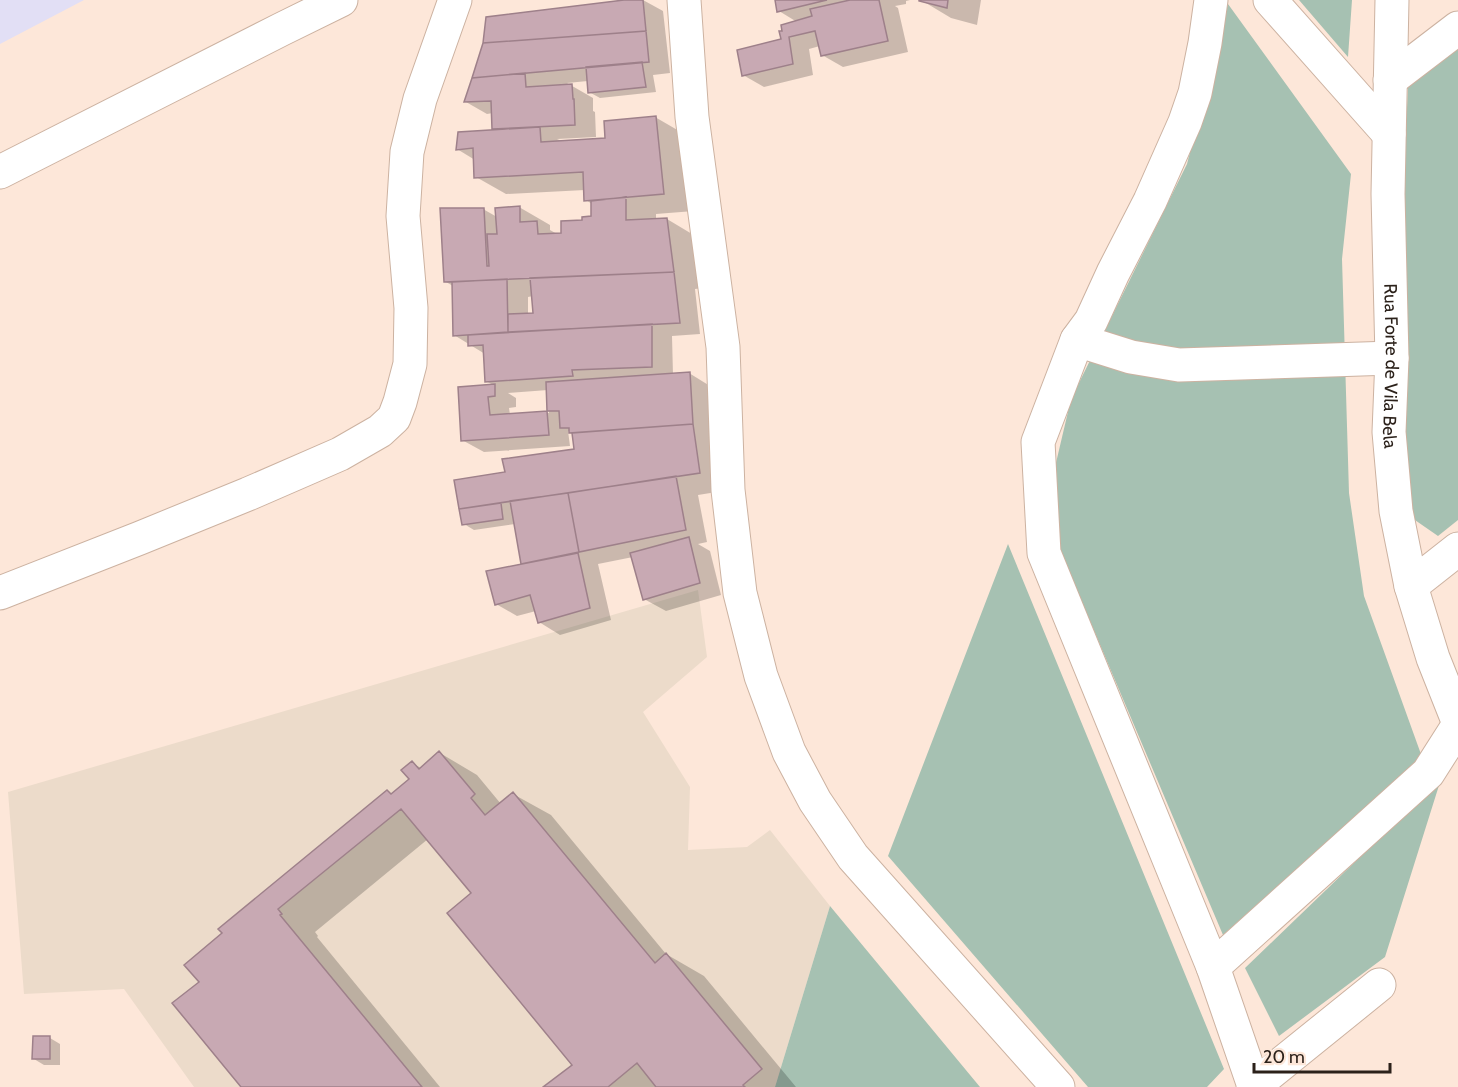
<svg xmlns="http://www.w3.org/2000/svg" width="1458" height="1087" viewBox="0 0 1458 1087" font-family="Cabin,sans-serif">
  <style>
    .industrial { fill: #e2dff5 }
    .education { fill: #ecdbca }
    .green { fill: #a6c1b2 }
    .shadow { fill: #0003; fill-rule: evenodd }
    .building { fill: #c8a9b3; stroke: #9e808a; stroke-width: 1.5 }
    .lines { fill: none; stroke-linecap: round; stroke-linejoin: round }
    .minor-casing { stroke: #ccb2a1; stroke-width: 35 }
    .major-casing { stroke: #ccb2a1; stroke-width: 35 }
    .minor { stroke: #fff; stroke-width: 33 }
    .major { stroke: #fff; stroke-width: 33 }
    .labels { text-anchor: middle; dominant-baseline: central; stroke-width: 5; stroke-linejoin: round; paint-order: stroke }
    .street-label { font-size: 18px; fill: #2b211a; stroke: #fde7d9 }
  </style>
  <rect width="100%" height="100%" fill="#fde7d9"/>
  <!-- industrial -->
  <path class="industrial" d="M0,0H84L0,44Z"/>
  <!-- education -->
  <path class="education" d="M698,590L707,657L643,712L690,787L688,850L747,847L770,830L830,906L775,1087H194L124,989L24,994L8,792Z"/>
  <!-- green -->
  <path class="green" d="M1299,0H1352L1348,57Z
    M1228,4L1351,174L1342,259L1349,493L1364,596L1422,757L1223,935L1059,548L1055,467L1071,399L1187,164Z
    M1458,48V520L1438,536L1412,518L1403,416L1404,177L1408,85Z
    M1008,544L1224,1069L1207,1087H1088L888,856Z
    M1441,779L1385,957L1279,1036L1245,968Z
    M830,906L980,1087H775Z"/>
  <!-- shadow -->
  <path class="shadow" d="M636,0H643L663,11L670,73L653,75L656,92L600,98L589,92L588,81L567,83L593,98V111L595,112L596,137L557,139L564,142L607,140L655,117L686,135L694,211L656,214V220L667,219L697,237L704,288L695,289L700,334L672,336L673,375L689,373L710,386L729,490L698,495L707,542L698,544L710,551L721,595L666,611L644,599L633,557L598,564L611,620L560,635L539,622L536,611L517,616L496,604L522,566L515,524L474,530L464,524L456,481L506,473L576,450L574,435L568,431L570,446L484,452L462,440L459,389L495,386L486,381L485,354L454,335L453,286L446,282L483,209L497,217L519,207L550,225V230L557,234H563L593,217L592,204L586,200L585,190L506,194L476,177L475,160L457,149L498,131L494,128L493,113L487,114L466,102ZM533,296L535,314L528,315V297ZM548,390L549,413L510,415L509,408L516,407V398L508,393Z
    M777,0H910L906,1V4L895,6L898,8L908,52L843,67L822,55L820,46L809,49L813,75L764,87L743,75L782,40L797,22L779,11Z
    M921,0H981L977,25L951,18Z
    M440,753L477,775L501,804L513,794L551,815L666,954L704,976L796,1087H545L575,1066L473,894L428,839L315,932L318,936L317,937L440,1087H243L201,982L388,792L392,794L411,779L412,763L421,768Z
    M50,1038L60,1044V1065H44L34,1059Z"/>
  <!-- building -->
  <path class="building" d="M624,0H643L646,31L483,43L486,17Z
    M775,0H827L777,12Z
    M850,0H879L888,41L821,56L815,31L789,37L793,64L742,76L737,50L781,39L779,31H782L781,25L812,16L810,9Z
    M919,0H948L947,8L919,1Z
    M646,31L649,62L472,78L483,43Z
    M642,62L646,87L588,93L586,67Z
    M525,73L526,87L572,84L573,99H574L575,125L492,129L491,101L464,102L472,78Z
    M656,116L664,194L584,201L583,172L474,178L473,148L456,150L458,132L540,127L541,142L605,138L604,121Z
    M626,197V220L667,218L674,272L444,282L440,208H484L487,266H489L487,234H497L495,208L520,206V222L537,221L538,234L561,233V221L582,220V217L591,216V201Z
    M674,272L680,323L508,332V314L533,313L530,278Z
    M507,279L508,332L453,336L452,282Z
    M652,324V367L572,370L573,376L485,382L483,345L468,346V335Z
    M690,372L693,424L569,433V428H560L559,411H547L546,382Z
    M495,384V396L488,397L490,415L547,411L549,435L461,441L458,387Z
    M693,424L700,473L459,509L454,480L505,472L502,459L574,449L572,433Z
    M676,476L686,530L579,552L568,493Z
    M568,493L579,552L521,564L510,501Z
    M501,503L503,519L462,525L459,509Z
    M689,537L700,583L643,600L630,553Z
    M578,553L590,608L538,623L530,595L495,605L486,571Z
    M439,751L475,794L471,798L485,815L513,792L655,963L666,953L762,1069L743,1085L745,1087H656L637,1063L608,1087H543L572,1065L447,913L471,893L401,809L278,909L282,914L280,915L422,1087H241L172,1003L199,982L184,965L222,933L218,929L387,790L391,794L409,779L401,770L412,761L419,769Z
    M33,1036H50V1059H32Z"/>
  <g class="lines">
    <!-- minor casing -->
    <g class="minor-casing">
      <g id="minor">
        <path d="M1211,0L1205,43L1195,93L1185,122L1150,201L1113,273L1091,321L1077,340L1131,357L1179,365L1392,358"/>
        <path d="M1270,0L1389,134"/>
        <path id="s1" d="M1392,0L1388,194L1392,358L1389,432L1396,511L1411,586L1433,658L1458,721"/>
        <path d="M1390,80L1458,28"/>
        <path d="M0,172L282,29L341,0"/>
        <path d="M1077,340L1038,442L1044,553L1213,967"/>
        <path d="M1411,586L1458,549"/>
        <path d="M0,593L140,538L248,494L340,454L380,431L394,418L400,402L410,364L411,308L403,216L407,152L420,99L455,0"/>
        <path d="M1254,1086L1379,985"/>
        <path d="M1253,1087L1254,1086L1213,967L1428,773L1458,726"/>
      </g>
    </g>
    <!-- major casing -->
    <g class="major-casing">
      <path id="major" d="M684,0L692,117L723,347L728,490L740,593L761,676L789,752L815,801L853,857L1058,1087"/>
    </g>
    <!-- minor -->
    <use href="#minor" class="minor"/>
    <!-- major -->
    <use href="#major" class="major"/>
  </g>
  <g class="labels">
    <!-- street labels -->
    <g class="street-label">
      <text stroke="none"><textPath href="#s1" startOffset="366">Rua Forte de Vila Bela</textPath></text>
    </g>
  </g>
  <!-- scale -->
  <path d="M1254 1063v9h136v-9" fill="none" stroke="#2b211a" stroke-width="3"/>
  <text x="1263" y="1063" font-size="18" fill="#2b211a" stroke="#fde7d9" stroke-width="4.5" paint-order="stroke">20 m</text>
</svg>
